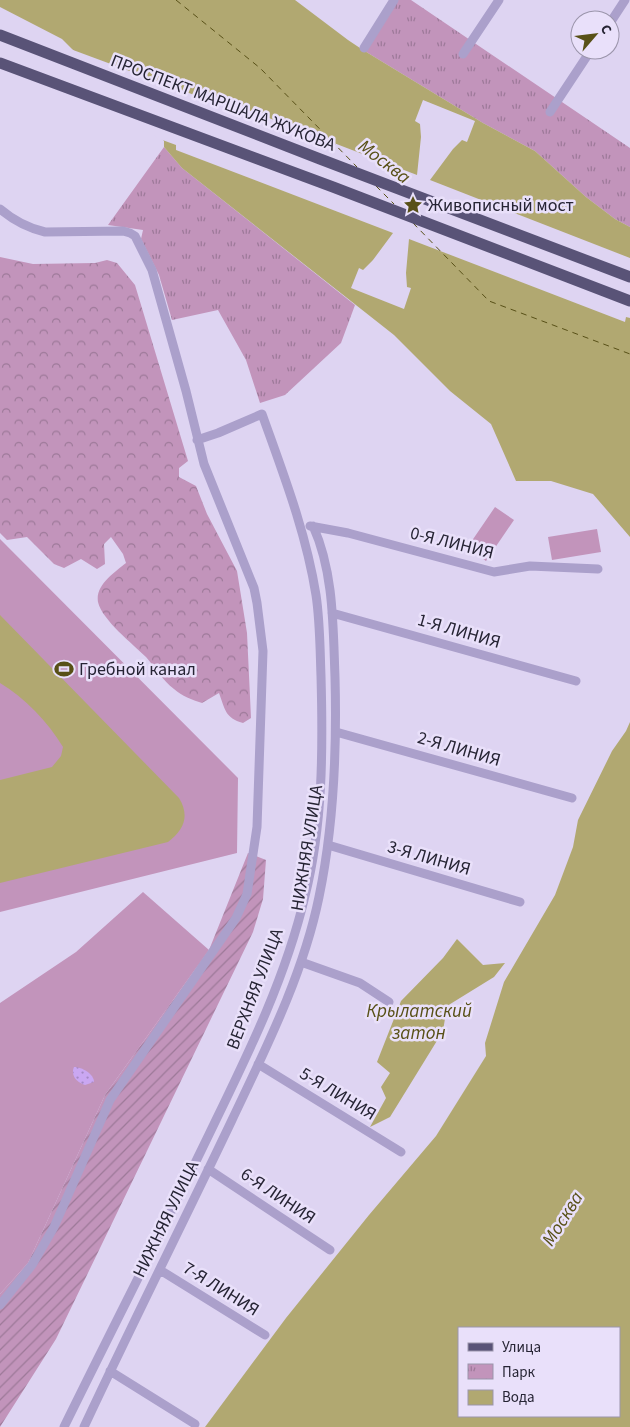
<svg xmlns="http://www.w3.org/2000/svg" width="630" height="1427" viewBox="0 0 630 1427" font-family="'Source Sans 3',sans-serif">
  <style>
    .grass { fill: #c294bb }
    .forest { fill: url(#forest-crowns) }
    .sand { fill: url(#sand-dots) }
    .park { fill: url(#park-tufts) }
    .garden { fill: url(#garden-furrows) }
    .water { fill: #b1a871; fill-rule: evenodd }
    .pier { fill: #ded4f2 }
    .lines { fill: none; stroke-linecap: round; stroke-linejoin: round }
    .ferry { stroke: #585017; stroke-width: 1; stroke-dasharray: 6 5; stroke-linecap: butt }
    .minor { stroke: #aba0cb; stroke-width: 9 }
    .major { stroke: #595377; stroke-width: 11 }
    .labels { text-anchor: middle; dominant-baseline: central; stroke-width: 5; stroke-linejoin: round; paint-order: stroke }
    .street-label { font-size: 18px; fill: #262434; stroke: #e9e0fa }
    .poi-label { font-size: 18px; fill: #262434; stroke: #e9e0fa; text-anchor: start }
    .water-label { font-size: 19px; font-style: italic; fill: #585017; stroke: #e9e0fa }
  </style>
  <defs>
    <pattern id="forest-crowns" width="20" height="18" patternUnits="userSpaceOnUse" patternTransform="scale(1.25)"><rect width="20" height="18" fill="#c294bb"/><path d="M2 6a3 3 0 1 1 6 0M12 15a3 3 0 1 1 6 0" fill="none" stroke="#9d7999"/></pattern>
    <pattern id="sand-dots" width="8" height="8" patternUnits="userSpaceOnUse" patternTransform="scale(1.25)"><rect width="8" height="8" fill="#caa7f2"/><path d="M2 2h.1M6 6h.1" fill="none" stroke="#a488c5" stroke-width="1.8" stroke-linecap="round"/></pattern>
    <pattern id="park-tufts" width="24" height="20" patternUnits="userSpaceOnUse" patternTransform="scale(1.25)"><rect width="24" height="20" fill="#c294bb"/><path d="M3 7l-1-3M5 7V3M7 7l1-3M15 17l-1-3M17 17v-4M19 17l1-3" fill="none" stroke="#9d7999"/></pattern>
    <pattern id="garden-furrows" width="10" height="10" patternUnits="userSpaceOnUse" patternTransform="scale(1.25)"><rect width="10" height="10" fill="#c294bb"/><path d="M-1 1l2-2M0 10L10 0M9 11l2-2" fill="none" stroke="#9d7999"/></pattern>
  </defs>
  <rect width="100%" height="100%" fill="#ded4f2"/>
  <!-- grass -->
  <path class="grass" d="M495,507L514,520L486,561L467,548Z
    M597,529L601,552L552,560L548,537Z
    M0,539L238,778L237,853L0,912Z
    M143,892L209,950L105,1095L28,1263L0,1294V1003L76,952Z"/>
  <!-- forest -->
  <path class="forest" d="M0,257L33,264L95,263L107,260L117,263L135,285L188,461L179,468V477L196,486L207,514L237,571L247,633L251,718L243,723C225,718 225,709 219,693L202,703C192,700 182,696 174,689C163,681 155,667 146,657C133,644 102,620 98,602C95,585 115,572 126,563L123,554L111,537L104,544L105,564L97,569L81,559L64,568L54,564L27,537L7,540L0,533Z"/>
  <!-- sand -->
  <path class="sand" d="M74,1067C82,1067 94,1074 94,1082L85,1085C78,1083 70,1076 74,1067Z"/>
  <!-- park -->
  <path class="park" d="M394,0H411L630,148V227L615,219L586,197L535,151L483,123L363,50Z
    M164,147L182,168L355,305L341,343L285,395L260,403L246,360L218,310L172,320L159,275L141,239L143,230L108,225Z"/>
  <!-- garden -->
  <path class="garden" d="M248,853L266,860L263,899L253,932L56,1339L0,1427V1294L28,1263L105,1095L209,950Z"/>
  <!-- water -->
  <path class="water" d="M0,0H295L348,40L363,50L483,123L535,151L586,197L615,219L630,227V537L593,494L551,481H516L491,424L450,391L394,335L182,168L164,147V141L62,39L0,7Z
    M0,615L179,798C190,816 184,830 168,842L0,883V780L52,767L61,756L63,747C48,722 25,698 0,683Z
    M630,722V1427H205L286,1318L369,1215L436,1136L486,1056L485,1043L504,982L555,895L573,847L578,820L612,751L626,731ZM619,1328V1416H459V1328Z
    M457,939L483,965L505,963L494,977L447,1006L443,1031L390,1117L370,1127L386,1098L381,1087L390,1073L377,1062L401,1001L443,958Z"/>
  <!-- pier -->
  <path class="pier" d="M65,47L197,96L199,91L417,175L421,137L420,124L415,121L423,100L475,121L467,142L462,140L453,149L430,180L630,258V318L626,317L625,322L409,239L406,273L407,287L411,288L404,309L351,288L359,268L363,270L373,260L393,233L176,150V145L157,138Z"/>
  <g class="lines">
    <!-- ferry -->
    <path class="ferry" d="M176,0L260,68L357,167
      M376,186L394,204
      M413,223L489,301L630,354"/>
    <!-- minor -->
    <path class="minor" d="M610,23L625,0
      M364,48L394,0
      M463,54L499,0
      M550,112L591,50
      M0,209C14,221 27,228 45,232L123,231L130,233L135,236L152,270L186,391L204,464L254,588L257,603L263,651L257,827L247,894L236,918L110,1100L54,1227L32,1265L0,1305
      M310,526L348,533L494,572L530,566L598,569
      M332,613L576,681
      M336,732L572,798
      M328,845L520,902
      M301,962L360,983L389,1002
      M258,1064L401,1152
      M208,1169L330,1250
      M160,1270L265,1335
      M110,1371L195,1424
      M64,1427C114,1325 166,1224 215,1122C251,1048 286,976 305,896C323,825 323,749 321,676C320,649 320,621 316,595C306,532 283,473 262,414L218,433L197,440
      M84,1427C132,1324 183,1223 232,1120C266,1048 303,975 319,897C334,825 337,751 335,677C333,627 334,572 313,526"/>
    <!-- major -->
    <path class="major" d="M0,35L320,159L630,277
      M0,63L333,187L630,301"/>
  </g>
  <!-- icons -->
  <defs>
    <g id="sight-bare" transform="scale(1.5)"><path d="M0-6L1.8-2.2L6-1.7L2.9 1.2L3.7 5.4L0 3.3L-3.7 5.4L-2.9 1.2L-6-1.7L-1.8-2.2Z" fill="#585017" stroke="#e9e0fa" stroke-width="2.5" paint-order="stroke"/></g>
    <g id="stadium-bare" transform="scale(1.5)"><path d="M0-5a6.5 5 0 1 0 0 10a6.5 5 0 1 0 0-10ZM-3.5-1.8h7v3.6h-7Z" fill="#585017" stroke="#e9e0fa" stroke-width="2.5" paint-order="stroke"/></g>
  </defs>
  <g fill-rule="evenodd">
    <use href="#sight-bare" x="413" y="205"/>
    <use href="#stadium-bare" x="64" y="669"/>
  </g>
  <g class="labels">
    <!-- street labels -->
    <g class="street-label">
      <text transform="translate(223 103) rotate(21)">ПРОСПЕКТ МАРШАЛА ЖУКОВА</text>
      <text transform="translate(452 543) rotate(14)">0-Я ЛИНИЯ</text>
      <text transform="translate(459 631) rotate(16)">1-Я ЛИНИЯ</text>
      <text transform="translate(459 749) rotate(16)">2-Я ЛИНИЯ</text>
      <text transform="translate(307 848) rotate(-81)">НИЖНЯЯ УЛИЦА</text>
      <text transform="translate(429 858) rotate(16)">3-Я ЛИНИЯ</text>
      <text transform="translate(255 989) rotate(-69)">ВЕРХНЯЯ УЛИЦА</text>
      <text transform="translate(338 1094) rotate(31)">5-Я ЛИНИЯ</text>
      <text transform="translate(278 1196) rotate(34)">6-Я ЛИНИЯ</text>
      <text transform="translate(166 1219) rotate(-64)">НИЖНЯЯ УЛИЦА</text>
      <text transform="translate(221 1289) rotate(32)">7-Я ЛИНИЯ</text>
    </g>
    <!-- poi labels -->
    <g class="poi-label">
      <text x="428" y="205">Живописный мост</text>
      <text x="79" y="669">Гребной канал</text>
    </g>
    <!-- water labels -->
    <g class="water-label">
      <text transform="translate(384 162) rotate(37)">Москва</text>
      <text x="419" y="1011">Крылатский<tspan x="419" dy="22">затон</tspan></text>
      <text transform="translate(563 1219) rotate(-58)">Москва</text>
    </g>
  </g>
  <!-- legend -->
  <rect x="458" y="1327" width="162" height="90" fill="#e9e0fa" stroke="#9b95ab"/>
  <rect x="468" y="1343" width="25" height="8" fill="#595377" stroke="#9b95ab"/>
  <text x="502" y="1352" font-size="15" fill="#262434">Улица</text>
  <rect x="468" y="1364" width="25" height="15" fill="url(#park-tufts)" stroke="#9b95ab"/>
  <text x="502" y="1377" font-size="15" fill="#262434">Парк</text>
  <rect x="468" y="1390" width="25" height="15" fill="#b1a871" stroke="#9b95ab"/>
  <text x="502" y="1402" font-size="15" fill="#262434">Вода</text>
  <!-- north arrow -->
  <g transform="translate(595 35) rotate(62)"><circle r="24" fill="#e9e0fa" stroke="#9b95ab"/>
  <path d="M0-4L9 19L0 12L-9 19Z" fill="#585017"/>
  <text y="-8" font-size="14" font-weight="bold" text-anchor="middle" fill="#262434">С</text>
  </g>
</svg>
